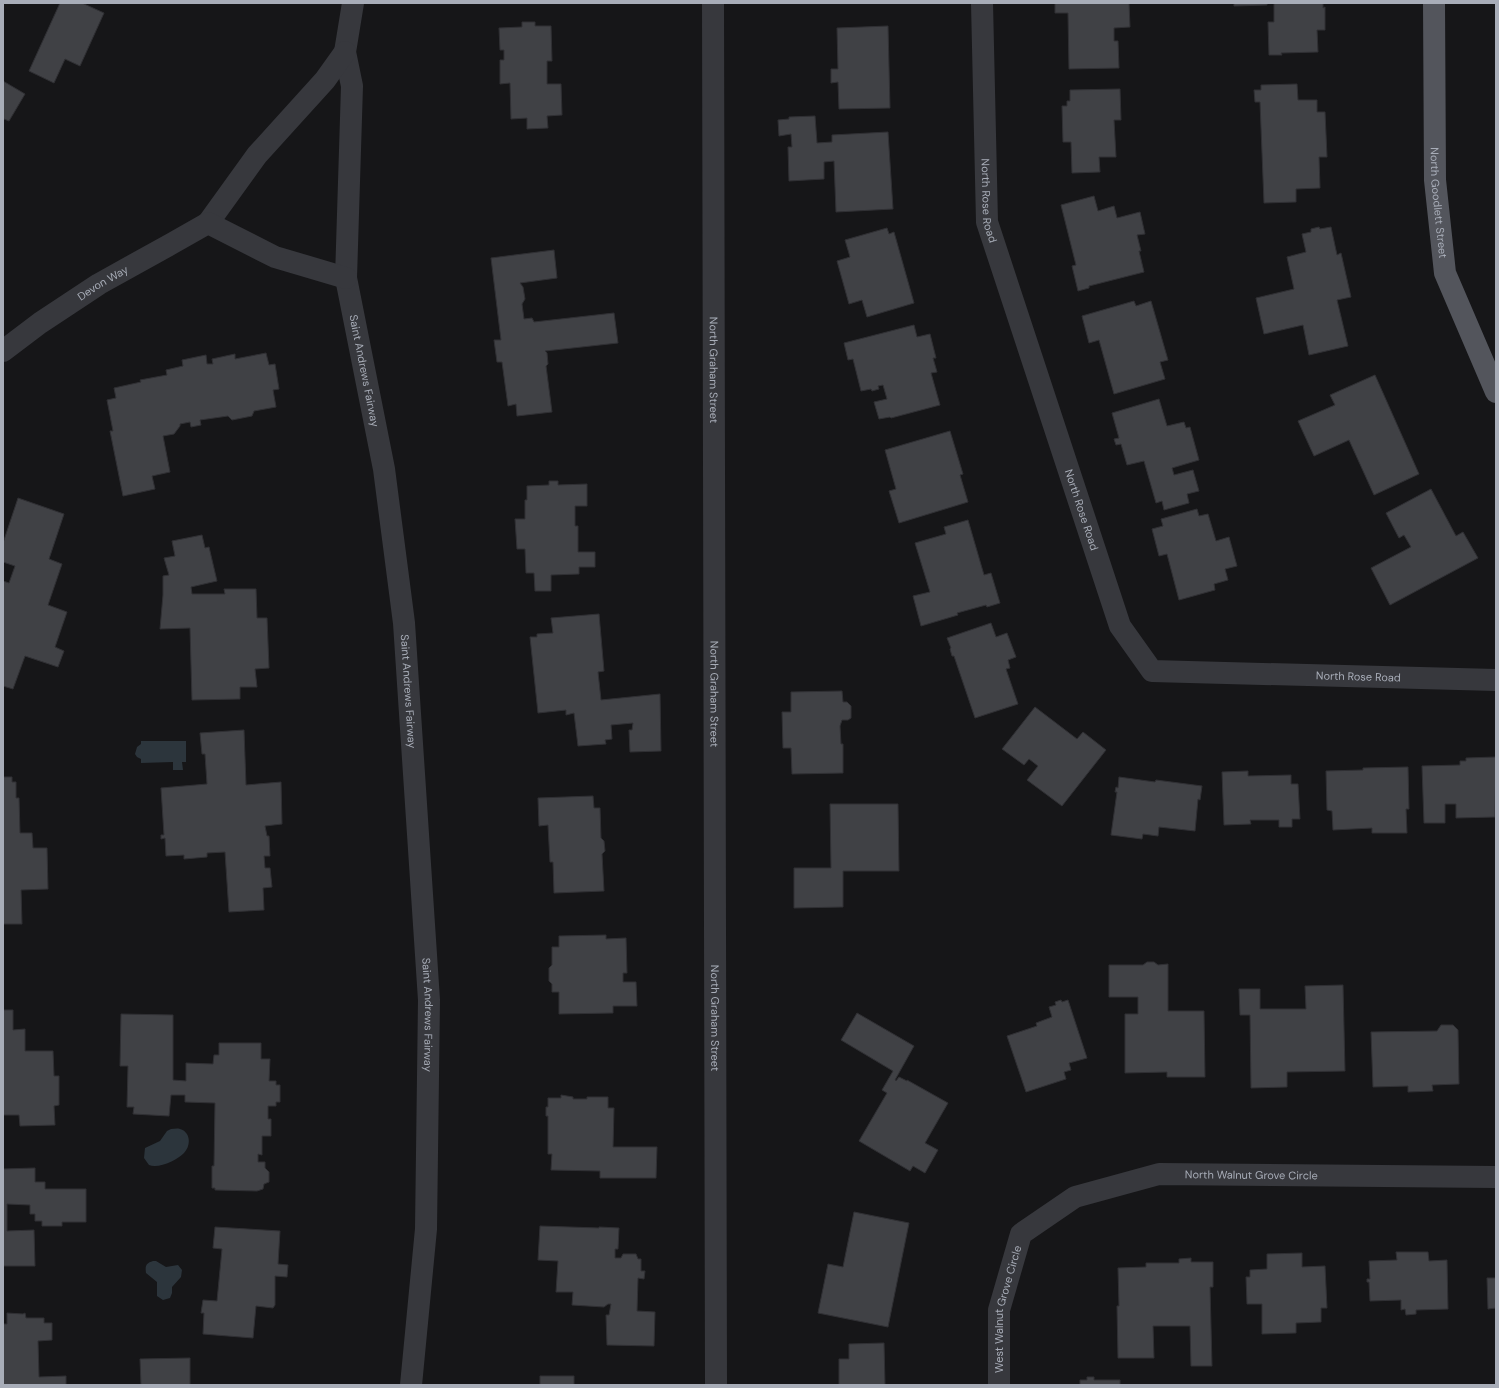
<svg xmlns="http://www.w3.org/2000/svg" width="1499" height="1388" viewBox="0 0 1499 1388" font-family="'DM Sans',sans-serif">
  <style>
    .water { fill: #2c353c }
    .building { fill: #404145; stroke: #303034 }
    .lines { fill: none; stroke-linecap: round; stroke-linejoin: round }
    .minor { stroke: #37383d; stroke-width: 22 }
    .major { stroke: #53555c; stroke-width: 22 }
    .labels { text-anchor: middle; dominant-baseline: central; stroke-width: 3; stroke-linejoin: round; paint-order: stroke }
    .street-label { font-size: 11px; fill: #a8adb8; stroke: #111113 }
  </style>
  <rect width="100%" height="100%" fill="#161618"/>
  <!-- water -->
  <path class="water" d="M141,741H186V762H182L183,770H173V762L141,763V759L137,757L135,754L137,747L141,744Z
    M171,1129C174,1129 177,1128 180,1129C191,1132 191,1146 184,1153C177,1160 159,1169 149,1165L144,1158L145,1148L160,1141L167,1131Z
    M153,1261H156L166,1267L178,1265L182,1270L181,1277L172,1287V1293L170,1298L163,1300L157,1296V1282L146,1273C145,1266 146,1263 153,1261Z"/>
  <!-- building -->
  <path class="building" d="M60,3H82L104,13L80,66L65,59L54,83L29,71Z
    M1055,3H1129L1130,27L1114,28V41H1118L1119,68L1069,69L1068,13H1055Z
    M1234,3H1267V5L1234,6Z
    M1274,3H1323V8L1325,7V30H1317L1318,52L1281,53L1282,55H1269L1268,22H1274Z
    M522,22H535V26H551L552,61H547V84H561L562,115L547,116L548,128L527,129V118L511,119L510,83L500,84V60H504V50H500L499,28L522,27Z
    M888,26L890,108L839,109L838,82L831,83V69H838L837,28Z
    M3,81L25,94L9,121L4,119L3,121Z
    M1297,84L1298,100H1317V112H1325L1327,157H1319L1320,188L1296,189V202L1264,203L1260,102H1255L1254,90H1261V85Z
    M1120,89L1121,120H1114L1116,157H1099L1100,172L1072,173L1071,142H1063L1062,106H1067V101H1070V90Z
    M815,116L817,143L832,142V135L888,132L893,209L836,212L834,161L824,162V179L789,181L788,147H792L791,134L779,136L778,120L789,119V117Z
    M1094,196L1098,211L1114,206L1117,218L1140,212L1145,234L1137,235L1141,251H1139L1144,272L1089,286V288L1078,291L1072,266L1076,265L1061,205Z
    M1319,227L1320,229L1331,227L1337,255L1341,253L1351,297L1337,300L1348,346L1309,355L1303,325L1264,334L1256,298L1294,289L1287,257L1306,252L1302,234L1311,232V229Z
    M887,228L889,234L894,232L914,303L867,317L862,300L849,304L837,261L850,257L845,240Z
    M554,250L557,278L520,283L523,287L525,299L522,304L524,319L532,318L534,322L614,313L618,343L545,351L547,353L548,364L546,366L552,412L517,416L516,404L508,406L502,362H497L494,340H501L491,258Z
    M1134,301L1136,306L1151,301L1168,360L1160,362L1165,379L1114,394L1099,340L1089,343L1082,316Z
    M914,325L917,337L930,334L936,358H933L937,372L931,373L940,405L891,418L890,417L879,419L874,402L887,399L883,385L878,386L879,389L872,391L871,389L861,391L853,359L848,360L844,343Z
    M266,353L269,365L275,364L279,389L273,390L276,407L254,411L252,416L232,420L228,416L200,420L201,425L191,427L190,422L180,424V426L174,434L163,436L170,472L152,476L155,489L123,496L110,431H113L107,400L116,398L114,388L141,382L140,380L167,375L166,370L183,366L182,360L206,355L207,364H213L212,359L235,354V359Z
    M1375,375L1419,474L1374,495L1349,440L1314,456L1298,421L1335,405L1330,395Z
    M1159,399L1167,426L1184,422L1186,428L1190,427L1199,460L1172,468L1174,475L1193,470L1199,491L1187,494L1189,503L1164,510L1162,501L1156,503L1144,461L1127,465L1121,444L1116,445L1114,439L1119,438L1112,413Z
    M950,431L963,474L960,475L968,502L899,523L889,491L896,489L885,450Z
    M549,481H558V485L587,484V506H575V526H578V552H595V567H579V574L551,575V591H535L534,573H526L525,549H517L515,519H525V500H527V486L549,485Z
    M1431,489L1456,536L1463,532L1478,558L1390,605L1371,568L1411,547L1404,535L1399,538L1386,513Z
    M18,498L64,514L49,559L62,564L48,605L67,612L55,647L64,651L58,667L25,656L13,689L3,686V581L9,583L15,566L3,562V543Z
    M1197,509L1199,516L1208,514L1216,541L1229,537L1237,566L1225,569L1228,580L1214,584L1215,590L1179,600L1167,554L1159,556L1152,529L1163,526L1161,519Z
    M968,520L984,575L991,573L1000,603L987,607L986,605L957,613L958,615L921,626L913,596L930,592L915,543L946,534L944,527Z
    M202,535L205,548L209,547L217,581L191,587L192,594H225L224,589H256L257,618H267L269,668L255,669L257,687H240V699L192,700L190,628L160,629L163,595V576L169,575L164,558L175,556L172,541Z
    M599,614L604,671L598,672L601,700L660,694L661,751L630,752L629,730H632L633,723L611,725L612,739L605,740L606,744L578,746L574,713L566,715V710L538,713L530,637H537V634L553,633L551,618Z
    M991,623L996,637L1007,633L1016,657L1008,660L1010,668L1006,669L1018,704L975,718L954,656H952L950,649L951,648L947,638Z
    M842,691L843,702H847L851,706V718L848,720H842L840,726L841,744H843V773L792,774L791,748H783L782,712H791V692Z
    M1035,707L1077,739L1083,732L1106,750L1062,806L1027,780L1038,766L1029,759L1024,765L1002,749Z
    M244,730L246,785L281,782L282,824L265,826L267,836H269L270,856H264L265,868H270L272,887L263,888L264,910L229,912L225,852L207,853V857L184,859V855L166,856L165,838L161,839V835H164L161,788L207,784L205,754H202L200,733Z
    M1496,757L1495,817L1456,818V804H1445V823H1424L1422,766L1460,765V761H1466V758Z
    M1408,767L1409,809H1406L1407,833H1372V828L1333,830L1332,811L1327,810L1326,771L1363,770V768Z
    M1248,771V776L1291,775V784H1298L1300,819H1292V827H1279V820H1250L1251,824L1224,825L1222,772Z
    M3,777H12V782H16V798H19L20,833H32L33,848H47L48,889L21,890L22,924H3Z
    M1119,777L1155,782L1156,780L1202,786L1200,800L1198,799L1195,831L1159,827L1158,836L1143,834L1142,839L1111,835L1117,792H1115L1116,787L1118,788Z
    M593,796L594,808H600L601,838L604,841L605,851L602,854L604,891L554,893L553,862H550L548,825L539,826L538,798Z
    M830,804H898L899,871H843V907L794,908V868H831Z
    M606,935V939L626,938L627,973H623V982H636L637,1006H613V1013L559,1014V992H552V984L549,981V968L552,965V947H559V936Z
    M1147,962H1154L1158,965L1168,964V1011H1204L1205,1077H1167V1072L1125,1073V1014H1138V997H1109V965H1143Z
    M1343,985L1345,1071L1287,1072V1087L1251,1088L1250,1015H1240L1239,989H1260V1009H1306L1305,986Z
    M1061,1000L1062,1002L1068,1000L1087,1058L1069,1063L1071,1070L1064,1072L1066,1079L1026,1092L1007,1036L1037,1026L1036,1023L1052,1017L1049,1007L1056,1005L1055,1002Z
    M3,1010H13V1030L25,1029V1051H53L54,1076H59V1105L54,1106L55,1125L20,1126L19,1115H3Z
    M857,1013L914,1046L895,1080L896,1081L899,1077L907,1081V1080L948,1103L925,1143L938,1150L925,1173L913,1166L910,1171L859,1141L887,1093L882,1090L893,1071L841,1040Z
    M121,1014L173,1015V1080L186,1081V1063L213,1064L214,1055H219V1043H261V1059H270L269,1081H276V1085H280V1102H276V1106H268V1119H271V1136H262V1155L258,1154V1162H265V1168L269,1172V1182L264,1184L263,1189L257,1191L215,1190V1188H212V1166H214L215,1103L185,1102V1095H171L169,1116L133,1114L134,1107H127L128,1066H120Z
    M1441,1025H1453L1458,1030L1459,1084L1432,1085L1433,1091L1408,1092V1086L1373,1087L1371,1032L1437,1031Z
    M561,1095L573,1097V1099H587V1097H608V1108H614L613,1147H657L656,1178H600V1171L551,1170L552,1154H548V1116H546V1107H548V1098H561Z
    M35,1168V1182H45V1189H86V1222H62V1226H42V1221H35V1214H30V1205L7,1204V1231L34,1230L35,1266H3V1169Z
    M854,1212L909,1223L888,1327L818,1313L828,1264L843,1267Z
    M540,1226L599,1228V1227L619,1228L618,1249H615V1258H621L623,1254H636L638,1259H641V1271H645L644,1279L638,1278L637,1311L655,1312L654,1346L607,1345L606,1315H609L611,1304H608L604,1307L572,1305L573,1292H556L558,1261L538,1260Z
    M215,1227L280,1231L278,1264L288,1265L287,1277L275,1276V1305L273,1308L256,1306L253,1338L203,1334L204,1313H201L203,1300L217,1301L222,1249L213,1248Z
    M1396,1252H1428L1429,1261L1447,1260L1448,1309L1416,1310V1314L1406,1315L1405,1309L1401,1310V1300L1370,1301L1369,1282H1367V1279H1370L1369,1261L1397,1260Z
    M1302,1253V1267L1325,1266L1327,1308H1321V1322L1296,1323V1333L1262,1334V1304H1247L1246,1277H1250V1270L1267,1269V1254Z
    M1191,1258V1262H1213V1287H1210L1212,1366H1191L1190,1326H1153L1154,1358H1118L1117,1306H1119L1118,1268L1146,1267V1263H1179V1259Z
    M1487,1278H1496V1308L1488,1309Z
    M7,1313L23,1314L25,1313L26,1318H44V1323H52V1340L38,1341L39,1377L66,1376V1385H3V1324H7Z
    M884,1343L885,1385H839V1359H849V1344Z
    M190,1358V1385H141L140,1359Z
    M540,1376H574V1385H540Z
    M1087,1377H1094V1380H1120V1385H1080V1380H1087Z"/>
  <g class="lines">
    <!-- minor -->
    <g class="minor">
      <path id="s1" d="M353,3L345,52L352,86L346,278L384,469L404,623L429,1000L426,1229L411,1385"/>
      <path id="s2" d="M713,3L716,1385"/>
      <path id="s3" d="M982,3L987,222L1120,626L1152,671L1496,680"/>
      <path d="M208,223L257,155L325,80L345,52"/>
      <path id="s4" d="M3,351L40,323L99,284L171,244L208,223L275,257L346,278"/>
      <path id="s5" d="M999,1385V1310L1021,1234L1075,1197L1159,1174L1496,1177"/>
    </g>
    <!-- major -->
    <path class="major" id="s6" d="M1434,3L1435,180L1445,273L1496,392"/>
  </g>
  <g class="labels">
    <!-- street labels -->
    <g class="street-label">
      <text stroke="none"><textPath href="#s3" startOffset="198">North Rose Road</textPath></text>
      <text stroke="none"><textPath href="#s6" startOffset="200">North Goodlett Street</textPath></text>
      <text stroke="none"><textPath href="#s4" startOffset="121">Devon Way</textPath></text>
      <text stroke="none"><textPath href="#s2" startOffset="367">North Graham Street</textPath></text>
      <text stroke="none"><textPath href="#s1" startOffset="371">Saint Andrews Fairway</textPath></text>
      <text stroke="none"><textPath href="#s3" startOffset="522">North Rose Road</textPath></text>
      <text stroke="none"><textPath href="#s3" startOffset="906">North Rose Road</textPath></text>
      <text stroke="none"><textPath href="#s1" startOffset="695">Saint Andrews Fairway</textPath></text>
      <text stroke="none"><textPath href="#s2" startOffset="691">North Graham Street</textPath></text>
      <text stroke="none"><textPath href="#s1" startOffset="1019">Saint Andrews Fairway</textPath></text>
      <text stroke="none"><textPath href="#s2" startOffset="1015">North Graham Street</textPath></text>
      <text stroke="none"><textPath href="#s5" startOffset="399">North Walnut Grove Circle</textPath></text>
      <text stroke="none"><textPath href="#s5" startOffset="77">West Walnut Grove Circle</textPath></text>
    </g>
  </g>
  <!-- border -->
  <rect width="1499" height="1388" fill="none" stroke="#a8adb8" stroke-width="8"/>
</svg>
